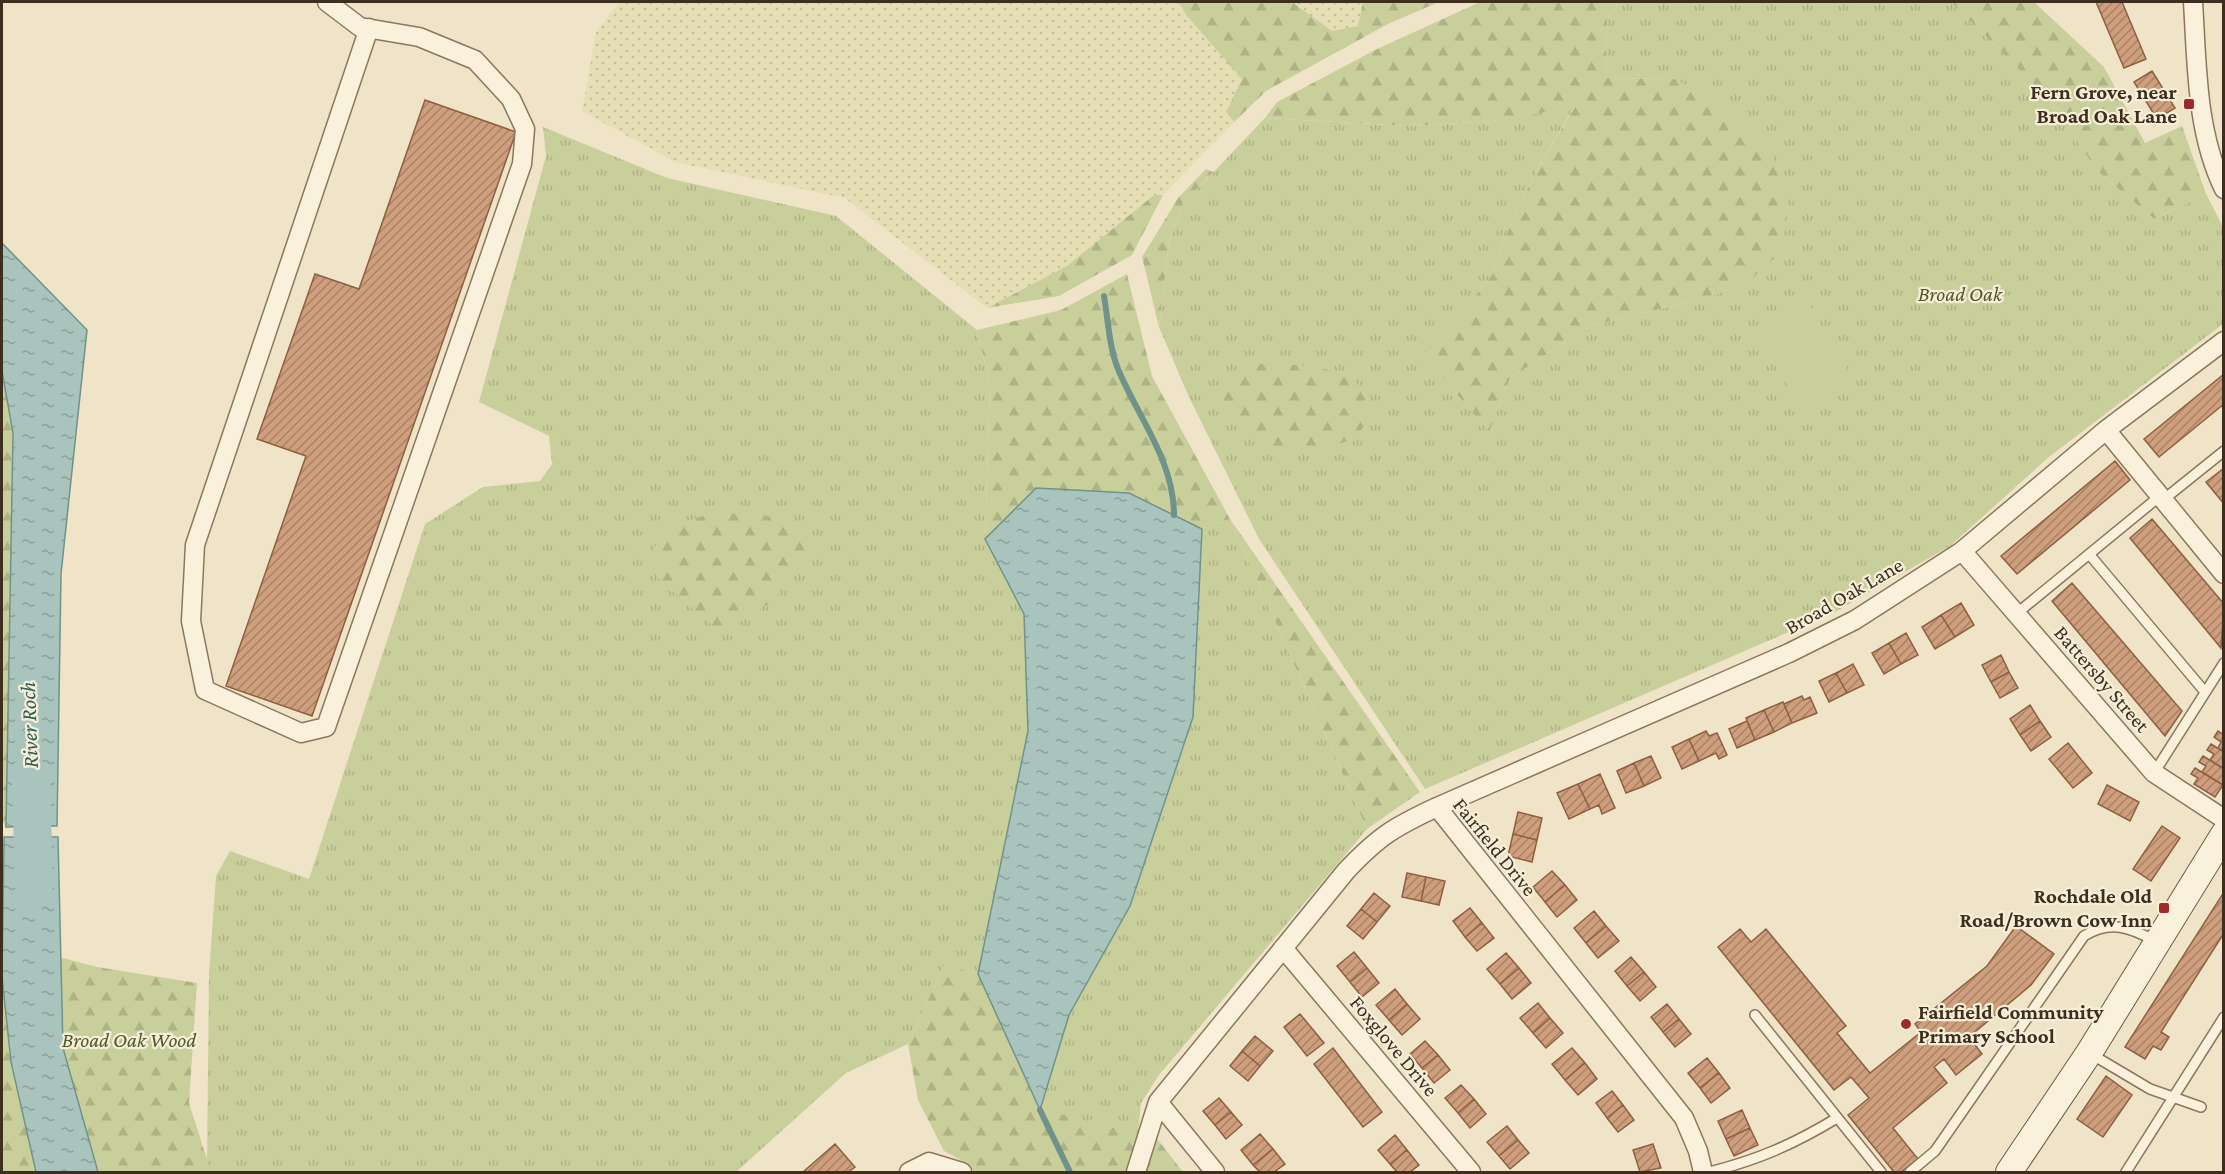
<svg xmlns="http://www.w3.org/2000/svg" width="2225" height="1174" viewBox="0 0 2225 1174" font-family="'Crimson Pro',serif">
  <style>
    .farmland { fill: url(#farmland-dots) }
    .grass { fill: url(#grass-tufts) }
    .forest { fill: url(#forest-firs) }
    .garden { fill: #c9cf9b }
    .water { fill: url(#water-ripples); stroke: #6f938a; stroke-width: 1.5 }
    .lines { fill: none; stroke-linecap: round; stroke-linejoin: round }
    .stream { stroke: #6f938a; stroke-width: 6 }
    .river { stroke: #a9c4bc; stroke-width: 38 }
    .building { fill: url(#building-hatch); stroke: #8d5f41; stroke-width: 1.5 }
    .lane-casing { stroke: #8d765c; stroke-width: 12 }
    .street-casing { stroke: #8d765c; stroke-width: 21 }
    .secondary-casing { stroke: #6f573f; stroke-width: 28 }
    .lane { stroke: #faf1dc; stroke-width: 9 }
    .street { stroke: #faf1dc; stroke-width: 18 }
    .secondary { stroke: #faf1dc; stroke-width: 26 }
    .poi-dot { fill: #9e2a2b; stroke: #f7eed8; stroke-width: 2 }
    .labels { text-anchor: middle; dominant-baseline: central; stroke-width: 4.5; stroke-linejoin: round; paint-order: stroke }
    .poi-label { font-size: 21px; font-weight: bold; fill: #3d2e20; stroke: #f7eed8; text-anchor: end }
    .park-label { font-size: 21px; font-style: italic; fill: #4d5a26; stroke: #f7eed8 }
    .street-label { font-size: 21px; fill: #3d2e20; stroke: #f7eed8 }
    .water-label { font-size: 22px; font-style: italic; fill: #2f5d5a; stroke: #f7eed8 }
  </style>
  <defs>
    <pattern id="farmland-dots" width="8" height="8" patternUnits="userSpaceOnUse" patternTransform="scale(1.5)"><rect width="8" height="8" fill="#e6deb5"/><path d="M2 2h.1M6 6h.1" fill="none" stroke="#c6bf9b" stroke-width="1.8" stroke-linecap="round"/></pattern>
    <pattern id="grass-tufts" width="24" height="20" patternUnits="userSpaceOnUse" patternTransform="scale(1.5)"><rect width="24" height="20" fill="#c9cf9b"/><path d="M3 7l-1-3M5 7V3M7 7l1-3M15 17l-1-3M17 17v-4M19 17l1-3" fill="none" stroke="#aeb285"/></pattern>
    <pattern id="forest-firs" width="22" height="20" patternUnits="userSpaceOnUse" patternTransform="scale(1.5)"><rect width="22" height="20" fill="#c9cf9b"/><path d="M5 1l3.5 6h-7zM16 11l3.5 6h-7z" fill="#aeb285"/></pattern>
    <pattern id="water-ripples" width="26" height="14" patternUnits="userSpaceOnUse" patternTransform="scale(1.5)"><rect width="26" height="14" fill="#a9c4bc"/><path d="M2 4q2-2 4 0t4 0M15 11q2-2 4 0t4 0" fill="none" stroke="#8ba098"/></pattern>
    <pattern id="building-hatch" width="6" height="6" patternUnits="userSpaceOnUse" patternTransform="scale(1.5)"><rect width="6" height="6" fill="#cf9f7d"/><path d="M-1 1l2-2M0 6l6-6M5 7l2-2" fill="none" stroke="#a98266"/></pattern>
  </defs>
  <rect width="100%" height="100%" fill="#f0e4c8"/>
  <!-- farmland -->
  <path class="farmland" d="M619,2H1179L1186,15L1242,79L1226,112L1234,122L1163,195H1154L1067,266L987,308L845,198L675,162L582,111L596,32Z
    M1292,2H1363L1358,26L1332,31Z"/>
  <!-- grass -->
  <path class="grass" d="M1620,2H1951L2054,104L2096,170L2154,219L2206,194L2223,227V324L2049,457L1950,546L1835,612L1425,789L1259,539L1188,395L1159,327L1169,241L1183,204L1265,118L1409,126L1493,121L1575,106L1540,164L1512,220L1492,275L1461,314L1489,431L1510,378L1590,326L1701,299L1746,284L1674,79L1606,78L1607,18Z
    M543,127L667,178L836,216L977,330L990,383L985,539L1024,614L1028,731L978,974L944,965L908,1044L846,1073L736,1172H211L207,1164L209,974L216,876L230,851L309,879L425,524L483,487L540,481L552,464L549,436L479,402L546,156Z
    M1230,519L1367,829L1159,1075L1141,1103L1138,1134L1040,1110L1069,1015L1130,906L1193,717L1202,529Z"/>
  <!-- forest -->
  <path class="forest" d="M1179,2H1292L1332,31L1358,26L1363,2H1439L1388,24L1266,91L1234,122L1226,112L1242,79L1186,15Z
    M1480,2H1620L1607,18L1606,78L1674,79L1718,101L1771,151L1789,205L1780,253L1746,284L1701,299L1590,326L1510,378L1489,432L1423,354L1461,314L1492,275L1512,220L1540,164L1575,107L1493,121L1409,126L1265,118L1277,102L1375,50Z
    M1951,2H2034L2104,67L2145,143L2182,126L2206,194L2154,219L2096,170L2054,104Z
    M1206,169L1213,172L1183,204L1169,241L1159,327L1142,257L1178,198Z
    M1154,195H1163L1132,255L1059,296L987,308L1067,266Z
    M1127,274L1152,376L1230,519L1420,792L1367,829L1230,519L1202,529L1129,493L1037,488L985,539L990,383L977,330L1061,310Z
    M1256,364C1288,364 1332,363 1358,385C1364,389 1368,398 1373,404C1370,417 1364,431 1351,439C1336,448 1290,455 1273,450C1250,443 1232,425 1220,405C1225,378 1230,373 1256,364Z
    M2,371L13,433L6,827L2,820Z
    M715,512L768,516L807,544L774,601L720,632L658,578L654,548L671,526Z
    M59,957L97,967L197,983L189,1103L211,1172H98L63,1048Z
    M944,965L978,974L1040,1109L1138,1134L1127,1172H974L970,1165L944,1151L918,1100L908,1044Z
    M2,977L11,1062L36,1172H2Z
    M1155,1136L1183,1172H1145Z"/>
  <!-- garden -->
  <path class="garden" d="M1808,302L1856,384L1804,414L1756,332Z"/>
  <!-- water -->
  <path class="water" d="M2,243L87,330L61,574L57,826L6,827L13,433L2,371Z
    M1036,488L1129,493L1202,529L1193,717L1130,906L1069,1015L1040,1110L978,974L1028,731L1024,614L985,539Z
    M4,837H58L63,1048L98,1172H36L11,1062L2,977Z"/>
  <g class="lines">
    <!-- stream -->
    <path class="stream" d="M1104,296C1108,319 1109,347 1118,369C1138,417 1174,461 1174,515
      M1040,1110L1070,1172"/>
    <!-- river -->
    <path class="river" d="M31,776L34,887"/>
  </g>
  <!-- building -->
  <path class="building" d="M2096,2H2122L2146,59L2124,68Z
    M2152,71L2175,108L2157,119L2134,82Z
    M425,100L516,132L312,716L226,686L306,456L257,439L315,274L359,289Z
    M2224,374V404L2159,457L2144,439Z
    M2115,461L2130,480L2017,574L2001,556Z
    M2224,468V504L2206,482Z
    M2152,519L2224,604L2221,648L2130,538Z
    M2072,583L2182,711L2165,736L2052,601Z
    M1961,603L1974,625L1955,637L1941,615Z
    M1941,615L1955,637L1935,649L1922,627Z
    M1906,633L1918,655L1901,664L1889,643Z
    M1889,643L1901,664L1884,674L1872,653Z
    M2001,655L2009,672L1991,682L1982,665Z
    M1853,664L1864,685L1847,693L1836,673Z
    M2009,672L2018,688L2000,698L1991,682Z
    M1836,673L1847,693L1829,702L1819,681Z
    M1802,696L1804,700L1810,697L1817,713L1792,723L1784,704Z
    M1783,702L1792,723L1774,732L1764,710Z
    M2030,705L2040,721L2020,735L2010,719Z
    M1764,710L1774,732L1755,740L1746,718Z
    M1747,721L1755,740L1737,748L1729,729Z
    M2040,721L2051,737L2031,751L2020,735Z
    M1706,731L1709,736L1717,733L1727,755L1719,759L1716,753L1699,761L1689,739Z
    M2218,731L2224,735V752L2218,748L2221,742L2214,737Z
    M1689,739L1699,761L1682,769L1672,747Z
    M2068,743L2092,773L2073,788L2049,759Z
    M2211,744L2224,752V769L2210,760L2214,754L2207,750Z
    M1651,756L1661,778L1644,786L1634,763Z
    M2203,756L2224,769L2223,785L2202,772L2206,766L2199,762Z
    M1634,763L1644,786L1626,793L1617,771Z
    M2195,768L2223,785L2215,797L2194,784L2198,778L2191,774Z
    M1600,774L1615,808L1602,814L1599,805L1590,809L1578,784Z
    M1578,784L1590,809L1569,819L1557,793Z
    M2107,785L2139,802L2130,821L2098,804Z
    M1518,812L1542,818L1537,840L1513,834Z
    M2162,826L2180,838L2151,881L2133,869Z
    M1513,834L1537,840L1532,862L1508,856Z
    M1552,871L1565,885L1545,902L1533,887Z
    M1407,873L1426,877L1421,901L1402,897Z
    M1426,877L1445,881L1439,905L1421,901Z
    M1565,885L1577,900L1557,917L1545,902Z
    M2224,892V933L2161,1032L2169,1037L2161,1050L2153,1046L2145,1059L2125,1047Z
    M1374,893L1390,906L1377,922L1361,909Z
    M1470,908L1482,923L1465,937L1453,921Z
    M1361,909L1377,922L1363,939L1347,926Z
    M1594,911L1606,926L1586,943L1574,928Z
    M1482,923L1494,938L1477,951L1465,937Z
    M1606,926L1619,941L1598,958L1586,943Z
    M2016,926L2054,954L2031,985L1969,1037L1982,1054L1956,1075L1944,1059L1934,1067L1947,1083L1893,1128L1918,1159L1901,1172H1894L1848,1115L1869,1098L1851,1077L1834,1090L1718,947L1740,929L1751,942L1766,929L1846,1026L1837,1033L1870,1073L1921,1032L1915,1024L1987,966Z
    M1354,952L1367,968L1350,982L1337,966Z
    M1506,953L1519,968L1500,984L1487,969Z
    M1631,957L1644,972L1627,986L1615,971Z
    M1367,968L1379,983L1362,997L1350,982Z
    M1519,968L1531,983L1512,999L1500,984Z
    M1644,972L1656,987L1640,1001L1627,986Z
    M1395,989L1407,1004L1389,1020L1376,1005Z
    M1538,1003L1550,1018L1533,1033L1520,1018Z
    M1407,1004L1420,1019L1402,1035L1389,1020Z
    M1667,1004L1679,1019L1663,1032L1651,1017Z
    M1300,1014L1324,1043L1307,1056L1284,1027Z
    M1550,1018L1563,1033L1546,1048L1533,1033Z
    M1679,1019L1691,1034L1675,1047L1663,1032Z
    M1255,1036L1273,1051L1260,1066L1242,1051Z
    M1425,1041L1438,1055L1422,1068L1410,1054Z
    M1333,1048L1382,1112L1363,1127L1314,1064Z
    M1572,1048L1585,1063L1565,1080L1552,1064Z
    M1242,1051L1260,1066L1248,1081L1230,1066Z
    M1438,1055L1450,1070L1434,1083L1422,1068Z
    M1707,1058L1719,1073L1700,1088L1688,1073Z
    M1585,1063L1597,1079L1578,1095L1565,1080Z
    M1719,1073L1730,1088L1711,1103L1700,1088Z
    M2106,1076L2132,1095L2103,1137L2077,1119Z
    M1461,1085L1474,1099L1458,1113L1445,1098Z
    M1612,1091L1623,1105L1607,1118L1596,1103Z
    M1219,1098L1231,1112L1215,1125L1203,1111Z
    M1474,1099L1486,1114L1470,1128L1458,1113Z
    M1623,1105L1634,1120L1618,1132L1607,1118Z
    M1742,1110L1750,1128L1726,1139L1718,1121Z
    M1231,1112L1242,1125L1226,1139L1215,1125Z
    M1507,1126L1518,1140L1499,1156L1487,1142Z
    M1750,1128L1758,1145L1734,1156L1726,1139Z
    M1260,1134L1273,1149L1253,1165L1241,1150Z
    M1395,1135L1407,1150L1390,1164L1378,1150Z
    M1518,1140L1529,1153L1510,1169L1499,1156Z
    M835,1144L855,1167L848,1172H803Z
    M1653,1144L1661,1168L1640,1172L1633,1150Z
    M1273,1149L1285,1164L1274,1172H1260L1253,1165Z
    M1407,1150L1419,1165L1410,1172H1397L1390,1164Z"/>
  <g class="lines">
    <!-- lane casing -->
    <g class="lane-casing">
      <path id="lane" d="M2163,500L2224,451
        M2089,554L2205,692
        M2016,614L2160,496
        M2154,773L2224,663
        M1755,1015L1881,1172
        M2091,1054L2150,1089L2201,1107
        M1709,1172C1758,1160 1794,1144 1837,1118
        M1910,1172L1935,1151L2084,936C2110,920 2130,927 2155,941
        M2126,1172L2224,1017"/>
    </g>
    <!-- street casing -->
    <g class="street-casing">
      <path id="street" d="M327,2L360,27L419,37L475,60L511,99L525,129L522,164L326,727L301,733L205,690L191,621L195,545L369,28
        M2193,2C2197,64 2196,132 2224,189
        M2106,430L2224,574
        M1962,551L2154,773L2224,819
        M1437,807L1684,1118L1698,1151L1703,1172
        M1283,948L1471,1172
        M909,1172L929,1162L962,1172
        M1136,1172L1158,1102
        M1215,1172L1158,1102L1346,871C1379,836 1394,827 1437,807L1789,653L1855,620L1962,551L2106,430L2224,341"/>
    </g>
    <!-- secondary casing -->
    <g class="secondary-casing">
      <path id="secondary" d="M2009,1172L2089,1053L2224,834"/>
    </g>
    <!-- lane -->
    <use href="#lane" class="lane"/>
    <!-- street -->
    <use href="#street" class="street"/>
    <!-- secondary -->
    <use href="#secondary" class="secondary"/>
  </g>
  <!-- markers -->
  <g class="poi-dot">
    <rect x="2183" y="98" width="12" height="12" rx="3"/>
    <rect x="2158" y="902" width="12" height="12" rx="3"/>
    <circle cx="1906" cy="1024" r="6"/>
  </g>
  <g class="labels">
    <!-- poi labels -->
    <g class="poi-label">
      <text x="2177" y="92">Fern Grove, near<tspan x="2177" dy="24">Broad Oak Lane</tspan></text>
      <text x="2152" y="896">Rochdale Old<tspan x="2152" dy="24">Road/Brown Cow Inn</tspan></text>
      <text x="1918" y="1012" text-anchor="start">Fairfield Community<tspan x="1918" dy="24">Primary School</tspan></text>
    </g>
    <!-- park labels -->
    <g class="park-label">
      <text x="1960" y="294">Broad Oak</text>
      <text x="129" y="1040">Broad Oak Wood</text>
    </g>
    <!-- street labels -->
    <g class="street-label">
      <text transform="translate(1844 596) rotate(-30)">Broad Oak Lane</text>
      <text transform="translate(2102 679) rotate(49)">Battersby Street</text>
      <text transform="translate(1495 847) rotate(51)">Fairfield Drive</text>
      <text transform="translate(1394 1046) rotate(50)">Foxglove Drive</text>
    </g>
    <!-- water labels -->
    <g class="water-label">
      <text transform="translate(29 725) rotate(-92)">River Roch</text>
    </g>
  </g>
  <!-- border -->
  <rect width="2225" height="1174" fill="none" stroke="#3d2e20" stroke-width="6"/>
</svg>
